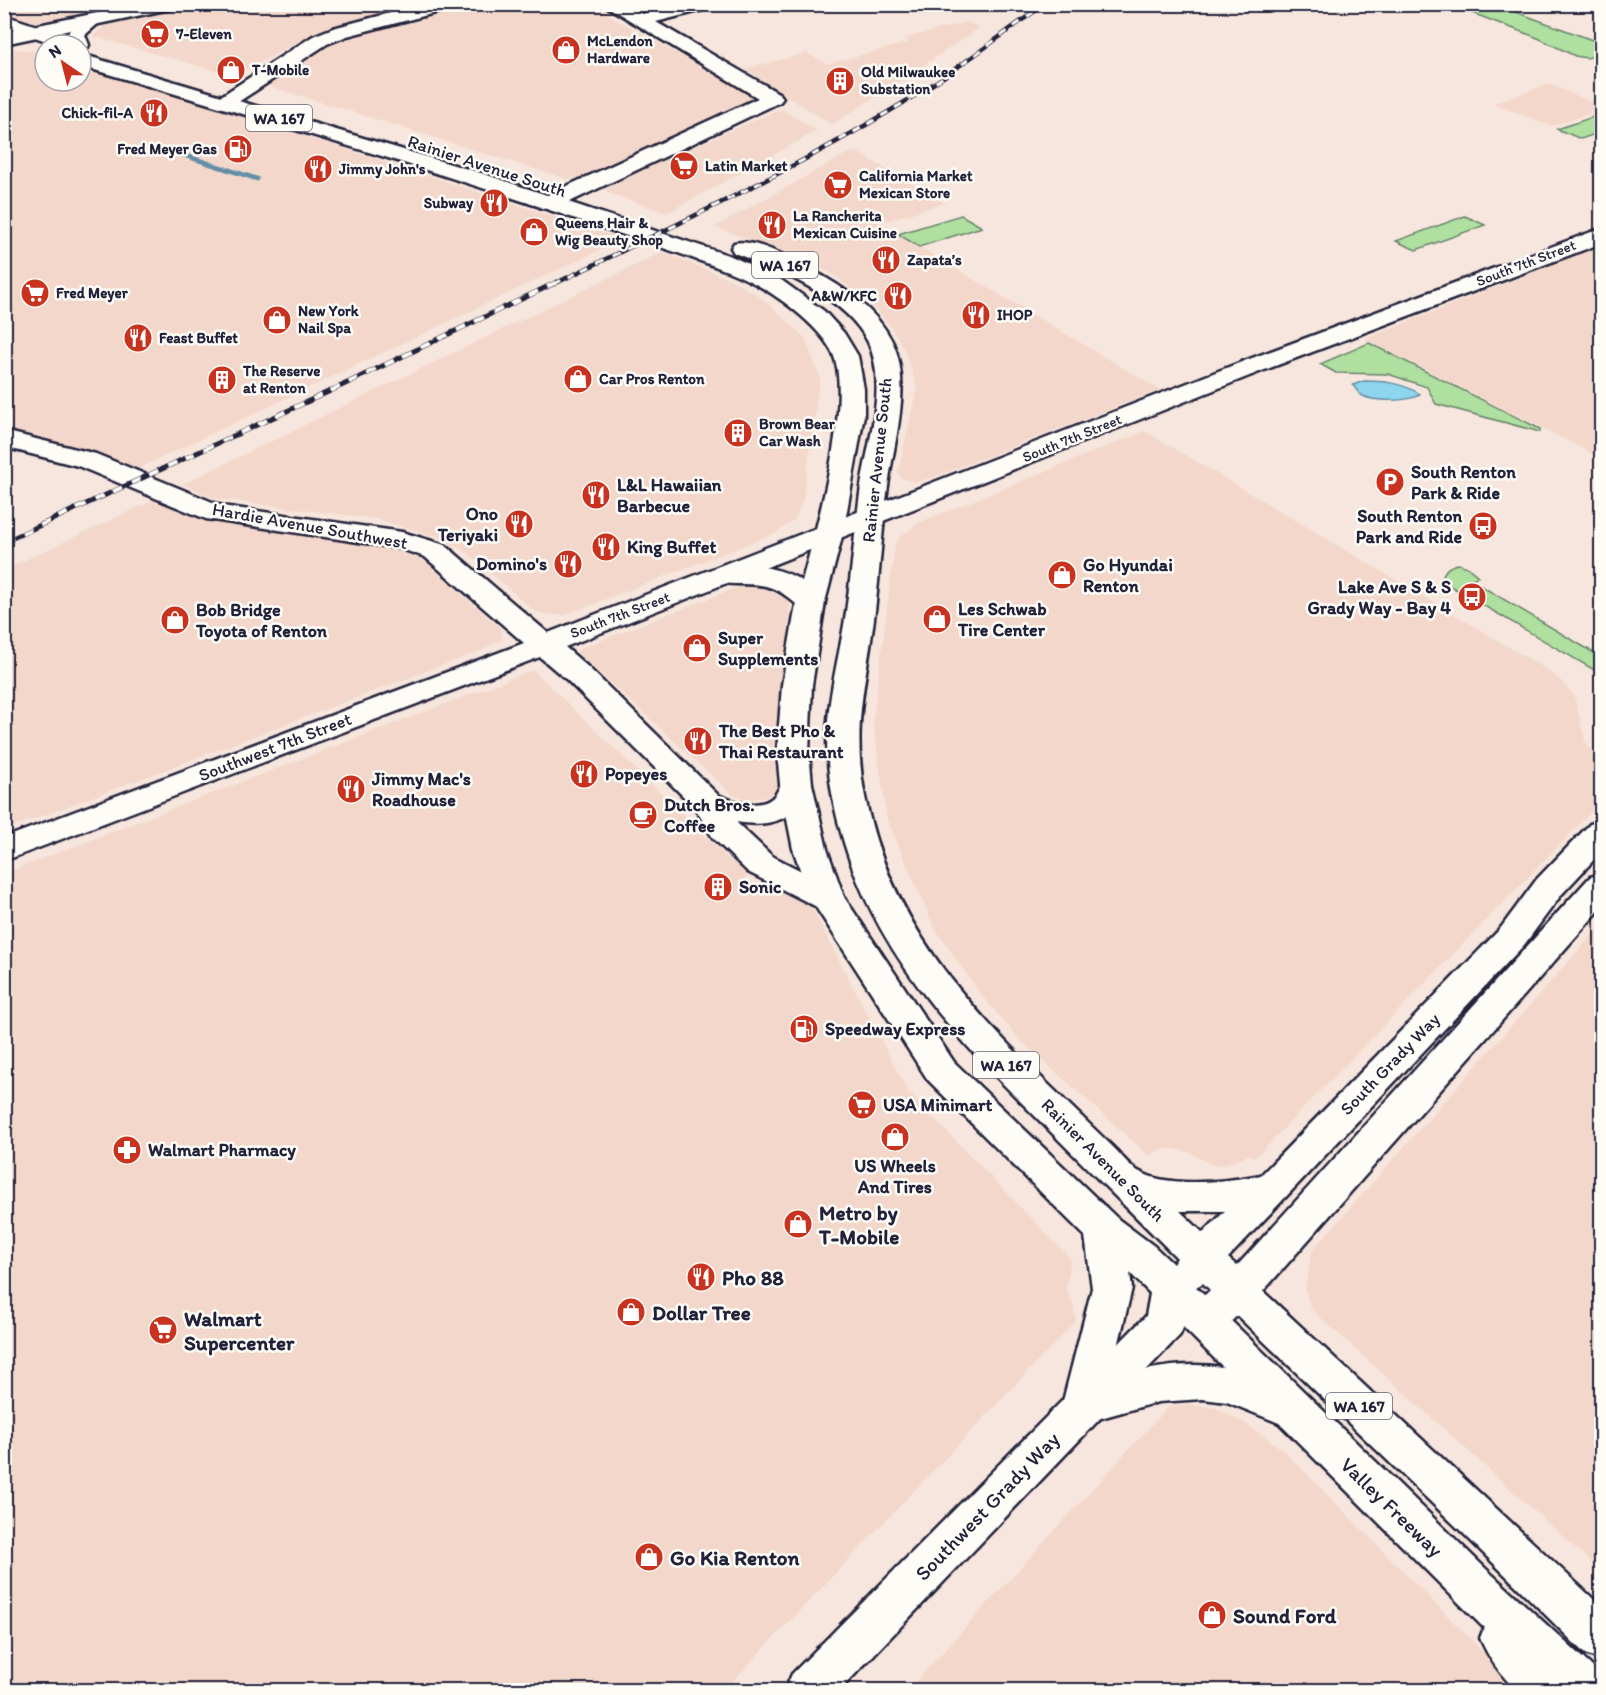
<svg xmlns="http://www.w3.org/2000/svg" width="1606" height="1695" viewBox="0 0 1606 1695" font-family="Itim,sans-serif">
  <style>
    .built { fill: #f3d7cb }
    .green { fill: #afe09f; stroke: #68816d; stroke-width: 1.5 }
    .water { fill: #8dd6ee; stroke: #628ea6; stroke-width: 1.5 }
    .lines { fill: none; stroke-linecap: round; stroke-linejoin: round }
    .stream { stroke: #628ea6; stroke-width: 4.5 }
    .secondary-casing { stroke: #22223b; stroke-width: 5 }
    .primary-casing { stroke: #22223b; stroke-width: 5 }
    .highway-casing { stroke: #22223b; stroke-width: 5 }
    .secondary { fill: #fdfcf7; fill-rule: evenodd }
    .primary { fill: #fdfcf7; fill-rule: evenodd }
    .highway { fill: #fdfcf7; fill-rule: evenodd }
    .rail-far1-casing { stroke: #22223b; stroke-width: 4.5 }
    .rail-casing { stroke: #22223b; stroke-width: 5 }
    .rail-far1 { stroke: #fdfcf7; stroke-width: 3; stroke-dasharray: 8; stroke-linecap: butt }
    .rail { stroke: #fdfcf7; stroke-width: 4; stroke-dasharray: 10; stroke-linecap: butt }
    .labels { text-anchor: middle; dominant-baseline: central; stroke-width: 5; stroke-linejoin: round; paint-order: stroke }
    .far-poi-label { font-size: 15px; font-weight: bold; fill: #22223b; stroke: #fdfcf7; text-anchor: start }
    .far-street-label { font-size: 15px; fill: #22223b; stroke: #fdfcf7 }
    .shield { fill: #fdfcf7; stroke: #646373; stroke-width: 1.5 }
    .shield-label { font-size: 16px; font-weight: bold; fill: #22223b }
    .street-label { font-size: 18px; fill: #22223b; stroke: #fdfcf7 }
    .poi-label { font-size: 18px; font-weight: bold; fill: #22223b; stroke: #fdfcf7; text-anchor: start }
    .near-poi-label { font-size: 21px; font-weight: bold; fill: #22223b; stroke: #fdfcf7; text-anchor: start }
    .near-street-label { font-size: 21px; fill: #22223b; stroke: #fdfcf7 }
  </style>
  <rect width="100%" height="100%" fill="#f7e6dd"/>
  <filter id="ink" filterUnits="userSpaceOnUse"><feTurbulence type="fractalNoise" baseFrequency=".0167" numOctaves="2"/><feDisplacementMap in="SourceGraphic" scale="12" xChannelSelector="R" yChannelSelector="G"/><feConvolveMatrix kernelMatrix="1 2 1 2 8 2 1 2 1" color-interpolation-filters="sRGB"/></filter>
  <g filter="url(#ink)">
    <!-- built -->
    <path class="built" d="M194,4H423V5L340,25L308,37L234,76L92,36L111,22Z
      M4,5L5,4L135,5L54,22L29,23L5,11Z
      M591,5L751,95L752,98L581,177L567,179L269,86L270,82L317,52L333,44L361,34L474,5Z
      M968,22L980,28L832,125L745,69L807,53L827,64L910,42L905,38Z
      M5,48L45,52V81H81V63L623,239L137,469L5,431Z
      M1549,84L1601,106V110L1550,126L1493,103Z
      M781,109L817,131L667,213L606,192L608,187L606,185Z
      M850,152H857L945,203L879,223L1160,390L931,478L915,482L901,478L898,473L917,387L905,351L892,328L872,305L832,274L791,254L714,227Z
      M1601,245V458L1365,339L1501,285Z
      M662,252L730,279L754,293L770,305L805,338L820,377L803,499L795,519L776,533L565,615H549L534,611L468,553L438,537L376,519L213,498L183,484Z
      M1145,431L1546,669L1561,681L1574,696L1586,743L1601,762V802L1255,1158L1249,1155L1223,1165H1212L1189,1152L1173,1149L1160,1150L1149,1156L1019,1039L979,992L934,927L887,819L873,720L895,545L899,538L918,523Z
      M156,499L200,517L217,521L378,544L399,549L426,562L501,629L502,639L483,650L5,830L4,570Z
      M744,585L764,587L790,602L780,788L767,797L748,799L733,795L577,652L581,648Z
      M533,670L727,857L749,874L744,879L769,891L806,897L908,1092L1071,1259L1066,1288L1073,1304L1076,1321L724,1690H5V873Z
      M1601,925V1571L1311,1309L1305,1290L1312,1251Z
      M1188,1404L1216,1408L1245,1423L1282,1449L1521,1690H908L1168,1407Z"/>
    <!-- green -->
    <path class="green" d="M1451,5H1497L1595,41L1601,45V54L1587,58L1575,56L1538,38Z
      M1596,116L1601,118V132L1581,139L1557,129Z
      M961,215L982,227L919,247L898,234Z
      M1465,216L1485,225L1416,250L1396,241Z
      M1369,343L1540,429V432L1436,404L1427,387L1388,374L1336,373L1320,364Z
      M1458,564L1467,567L1478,576L1471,580L1601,657V674L1445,583L1442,578C1445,569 1449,566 1458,564Z"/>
    <!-- water -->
    <path class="water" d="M1364,381C1385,381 1402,383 1420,394C1410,402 1375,402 1363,396C1359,394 1355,388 1353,385Z"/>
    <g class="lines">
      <!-- stream -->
      <path class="stream" d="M174,152L257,179"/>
      <!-- secondary casing -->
      <g class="secondary-casing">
        <path id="secondary" d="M141,4H179L170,9L4,44V32Z
          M425,4H457L454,8L347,36L327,44L232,106H218L215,102L218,98L313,36L333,28Z
          M603,4H626L642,14L681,4H714L711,8L656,22L780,94L783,98L780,102L557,208L549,209L541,208L538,203L541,198L758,98Z
          M1602,228V243L1262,371L565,647L589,668L718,795C734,802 762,811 775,795C779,790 781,782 785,777L796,774L807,777L812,784C797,819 773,828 736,822L772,856L839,890L844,898L839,906L827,909L815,906L748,872L713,838L695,808L567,680L540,657L4,861V838L524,643L425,557L398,548L206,519L78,466L4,447V431L96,454L222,506L402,532L445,545L548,633L1244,361Z
          M1171,1272L1185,1277C1195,1294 1189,1317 1180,1335L840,1690H785L792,1674L1146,1316L1151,1288L1157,1277Z"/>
      </g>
      <!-- primary casing -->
      <g class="primary-casing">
        <path id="primary" d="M4,15L67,36C73,23 83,13 99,17L101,21L85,35L89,45L87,49L81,50V45H57L4,26Z
          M81,54L481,173L731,256L777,277L824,311L844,333L858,356L864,389V415L843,533L825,602L812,685L809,752L812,784L827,849L844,897L954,1062L1118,1219L1154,1246L1173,1264L1177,1258C1133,1214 1088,1169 1044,1125C964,1046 886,966 849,858C834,814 824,766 828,720C831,684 841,648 846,612C852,570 855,528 861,486C868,441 888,385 868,342C846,297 778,270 734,253L731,248L734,243C754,238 792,259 810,269C842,286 877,309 893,343C912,386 894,441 888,486C882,527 880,569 875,611C867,679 851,726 865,797C890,921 964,1003 1052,1088C1073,1108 1094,1129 1115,1149C1122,1156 1129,1166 1138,1171C1168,1189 1228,1181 1261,1175L1500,929L1537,879L1590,824L1602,821V851L1561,895L1524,945L1228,1258L1237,1266L1590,877L1602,874V907L1266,1288L1219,1333L1204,1338L1189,1333L1130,1273L1132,1288L1104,1405L1098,1418L1083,1423L1068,1418L1062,1405L1092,1288L1085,1236L928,1080L810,898L793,849L780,784L777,752L782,685L796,604C763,574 749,590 713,581L709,575L713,569C741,562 778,565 802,581C816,530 853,400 833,354C821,328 785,301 761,287C735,272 706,263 678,253C643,241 608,230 573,218C411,163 246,115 81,66ZM1180,1211H1225L1203,1233ZM1203,1283L1210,1290L1205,1295L1196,1287Z"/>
      </g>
      <!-- highway casing -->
      <g class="highway-casing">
        <path id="highway" d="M1238,1276L1252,1281L1602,1607V1660L1585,1654L1464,1534L1224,1303L1218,1292L1224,1281Z
          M1204,1304L1219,1309L1485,1568L1600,1674L1602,1690H1516C1500,1674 1489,1659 1480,1638L1484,1628L1279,1423L1227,1402L1203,1399L1158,1402L1083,1423L1068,1418L1062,1405L1068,1392C1118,1375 1170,1359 1223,1367L1189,1333L1183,1321L1189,1309Z"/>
      </g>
      <!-- secondary -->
      <use href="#secondary" class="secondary"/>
      <!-- primary -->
      <use href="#primary" class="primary"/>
      <!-- highway -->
      <use href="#highway" class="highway"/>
      <!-- rail-far1 casing -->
      <g class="rail-far1-casing">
        <path id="rail-far1" d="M554,284C672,227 790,172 903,103C952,74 998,37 1045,4"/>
      </g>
      <!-- rail casing -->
      <g class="rail-casing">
        <path id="rail" d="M4,542L339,387L557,282"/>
      </g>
      <!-- rail-far1 -->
      <use href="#rail-far1" class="rail-far1"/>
      <!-- rail -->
      <use href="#rail" class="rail"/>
    </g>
  </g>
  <!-- icons -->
  <defs>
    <g id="supermarket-disc" transform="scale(1.5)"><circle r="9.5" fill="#c8321e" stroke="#fdfcf7"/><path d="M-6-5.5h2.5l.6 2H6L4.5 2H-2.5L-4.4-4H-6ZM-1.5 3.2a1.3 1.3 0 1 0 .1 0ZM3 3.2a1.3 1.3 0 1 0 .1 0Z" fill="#fff"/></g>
    <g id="shop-disc" transform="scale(1.5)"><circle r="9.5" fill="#c8321e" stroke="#fdfcf7"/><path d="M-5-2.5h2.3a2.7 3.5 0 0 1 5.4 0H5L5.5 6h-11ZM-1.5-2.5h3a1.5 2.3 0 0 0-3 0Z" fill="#fff"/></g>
    <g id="building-disc" transform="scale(1.5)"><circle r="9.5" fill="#c8321e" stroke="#fdfcf7"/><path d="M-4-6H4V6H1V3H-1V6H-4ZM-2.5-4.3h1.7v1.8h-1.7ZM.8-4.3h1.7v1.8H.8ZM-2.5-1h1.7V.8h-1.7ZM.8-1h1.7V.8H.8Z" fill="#fff"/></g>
    <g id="restaurant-disc" transform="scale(1.5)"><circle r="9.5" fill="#c8321e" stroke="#fdfcf7"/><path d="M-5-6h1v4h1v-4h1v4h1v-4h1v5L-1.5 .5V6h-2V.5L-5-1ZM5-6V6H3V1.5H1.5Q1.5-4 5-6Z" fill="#fff"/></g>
    <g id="fuel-disc" transform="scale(1.5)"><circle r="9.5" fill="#c8321e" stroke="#fdfcf7"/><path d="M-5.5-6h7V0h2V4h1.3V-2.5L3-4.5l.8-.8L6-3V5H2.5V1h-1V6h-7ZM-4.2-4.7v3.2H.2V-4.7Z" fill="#fff"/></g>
    <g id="parking-disc" transform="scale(1.5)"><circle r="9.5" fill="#c8321e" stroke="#fdfcf7"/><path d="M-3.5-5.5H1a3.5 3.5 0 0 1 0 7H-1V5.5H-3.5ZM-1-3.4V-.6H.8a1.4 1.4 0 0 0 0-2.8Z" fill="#fff"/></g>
    <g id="bus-disc" transform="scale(1.5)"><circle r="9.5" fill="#c8321e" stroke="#fdfcf7"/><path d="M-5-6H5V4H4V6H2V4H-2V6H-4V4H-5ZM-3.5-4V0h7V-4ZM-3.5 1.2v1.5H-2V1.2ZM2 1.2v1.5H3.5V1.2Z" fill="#fff"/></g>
    <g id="cafe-disc" transform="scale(1.5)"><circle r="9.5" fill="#c8321e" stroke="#fdfcf7"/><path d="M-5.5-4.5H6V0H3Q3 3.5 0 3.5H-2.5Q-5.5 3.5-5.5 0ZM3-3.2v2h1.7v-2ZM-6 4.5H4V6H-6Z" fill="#fff"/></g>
    <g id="pharmacy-disc" transform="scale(1.5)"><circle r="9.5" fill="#c8321e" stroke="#fdfcf7"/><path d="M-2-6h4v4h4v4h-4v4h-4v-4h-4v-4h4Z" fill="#fff"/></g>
  </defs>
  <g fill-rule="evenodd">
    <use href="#supermarket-disc" x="155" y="34"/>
    <use href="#shop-disc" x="566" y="50"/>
    <use href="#shop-disc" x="231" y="70"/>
    <use href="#building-disc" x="840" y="81"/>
    <use href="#restaurant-disc" x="154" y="113"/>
    <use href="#fuel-disc" x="238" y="149"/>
    <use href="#supermarket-disc" x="684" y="166"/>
    <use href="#restaurant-disc" x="318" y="169"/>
    <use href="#supermarket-disc" x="838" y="185"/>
    <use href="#restaurant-disc" x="494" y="203"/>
    <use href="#restaurant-disc" x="772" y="225"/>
    <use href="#shop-disc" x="534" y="232"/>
    <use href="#restaurant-disc" x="886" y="260"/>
    <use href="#supermarket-disc" x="35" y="293"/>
    <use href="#restaurant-disc" x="898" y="296"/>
    <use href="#restaurant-disc" x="976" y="315"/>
    <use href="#shop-disc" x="277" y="320"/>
    <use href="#restaurant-disc" x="138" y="338"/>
    <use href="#shop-disc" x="578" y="379"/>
    <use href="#building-disc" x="222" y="380"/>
    <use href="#building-disc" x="738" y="433"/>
    <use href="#parking-disc" x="1390" y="482"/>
    <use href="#restaurant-disc" x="596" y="495"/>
    <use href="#restaurant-disc" x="519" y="524"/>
    <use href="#bus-disc" x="1483" y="526"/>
    <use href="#restaurant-disc" x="606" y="547"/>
    <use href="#restaurant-disc" x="568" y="564"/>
    <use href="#shop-disc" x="1062" y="575"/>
    <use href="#bus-disc" x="1472" y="597"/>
    <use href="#shop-disc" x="937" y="619"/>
    <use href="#shop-disc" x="175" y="620"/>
    <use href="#shop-disc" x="697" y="648"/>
    <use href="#restaurant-disc" x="698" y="741"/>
    <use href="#restaurant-disc" x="584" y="774"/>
    <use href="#restaurant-disc" x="351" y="789"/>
    <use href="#cafe-disc" x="643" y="815"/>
    <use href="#building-disc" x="718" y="887"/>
    <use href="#fuel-disc" x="804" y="1029"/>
    <use href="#supermarket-disc" x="862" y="1105"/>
    <use href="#shop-disc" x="895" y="1137"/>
    <use href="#pharmacy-disc" x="127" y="1150"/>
    <use href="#shop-disc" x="798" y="1224"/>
    <use href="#restaurant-disc" x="701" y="1277"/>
    <use href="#shop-disc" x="631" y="1312"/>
    <use href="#supermarket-disc" x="163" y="1330"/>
    <use href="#shop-disc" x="649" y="1557"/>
    <use href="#shop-disc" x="1212" y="1615"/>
  </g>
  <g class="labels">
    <!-- far-poi labels -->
    <g class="far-poi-label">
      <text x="176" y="34">7-Eleven</text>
      <text x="587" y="41">McLendon<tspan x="587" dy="17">Hardware</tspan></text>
      <text x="252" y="70">T-Mobile</text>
      <text x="861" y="72">Old Milwaukee<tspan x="861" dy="17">Substation</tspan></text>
      <text x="133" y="113" text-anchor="end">Chick-fil-A</text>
      <text x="217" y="149" text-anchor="end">Fred Meyer Gas</text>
      <text x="705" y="166">Latin Market</text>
      <text x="339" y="169">Jimmy John's</text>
      <text x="859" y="176">California Market<tspan x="859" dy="17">Mexican Store</tspan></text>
      <text x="473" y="203" text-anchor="end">Subway</text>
      <text x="793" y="216">La Rancherita<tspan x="793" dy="17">Mexican Cuisine</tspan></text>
      <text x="555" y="223">Queens Hair &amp;<tspan x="555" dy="17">Wig Beauty Shop</tspan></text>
      <text x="907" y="260">Zapata’s</text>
      <text x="56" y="293">Fred Meyer</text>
      <text x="877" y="296" text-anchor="end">A&amp;W/KFC</text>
      <text x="298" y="311">New York<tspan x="298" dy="17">Nail Spa</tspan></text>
      <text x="997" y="315">IHOP</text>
      <text x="159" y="338">Feast Buffet</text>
      <text x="243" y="371">The Reserve<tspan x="243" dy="17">at Renton</tspan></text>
      <text x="599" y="379">Car Pros Renton</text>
      <text x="759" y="424">Brown Bear<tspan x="759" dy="17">Car Wash</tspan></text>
    </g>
    <!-- far-street labels -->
    <g class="far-street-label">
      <text transform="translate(1526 263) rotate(-21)">South 7th Street</text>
      <text transform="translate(1072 438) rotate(-22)">South 7th Street</text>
      <text transform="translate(620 615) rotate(-21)">South 7th Street</text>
    </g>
    <!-- shield labels -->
    <g class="shield">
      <rect x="246" y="105" width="66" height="26" rx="4.5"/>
      <rect x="752" y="252" width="66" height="26" rx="4.5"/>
      <rect x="973" y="1052" width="66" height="26" rx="4.5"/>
      <rect x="1326" y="1393" width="66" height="26" rx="4.5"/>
    </g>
    <g class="shield-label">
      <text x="279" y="118">WA 167</text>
      <text x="785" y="265">WA 167</text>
      <text x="1006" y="1065">WA 167</text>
      <text x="1359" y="1406">WA 167</text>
    </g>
    <!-- street labels -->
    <g class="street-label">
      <text transform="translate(487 166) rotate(18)">Rainier Avenue South</text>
      <text transform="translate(877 460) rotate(-84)">Rainier Avenue South</text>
      <text transform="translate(310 526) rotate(10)">Hardie Avenue Southwest</text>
      <text transform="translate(275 747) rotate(-21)">Southwest 7th Street</text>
      <text transform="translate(1390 1064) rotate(-46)">South Grady Way</text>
      <text transform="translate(1103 1160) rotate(45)">Rainier Avenue South</text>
    </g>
    <!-- poi labels -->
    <g class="poi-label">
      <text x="1411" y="472">South Renton<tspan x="1411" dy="21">Park &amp; Ride</tspan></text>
      <text x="617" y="485">L&amp;L Hawaiian<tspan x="617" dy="21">Barbecue</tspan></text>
      <text x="498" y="514" text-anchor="end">Ono<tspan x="498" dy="21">Teriyaki</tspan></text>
      <text x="1462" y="516" text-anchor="end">South Renton<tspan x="1462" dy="21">Park and Ride</tspan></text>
      <text x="627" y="547">King Buffet</text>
      <text x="547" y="564" text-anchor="end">Domino's</text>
      <text x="1083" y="565">Go Hyundai<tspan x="1083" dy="21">Renton</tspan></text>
      <text x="1451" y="587" text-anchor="end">Lake Ave S &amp; S<tspan x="1451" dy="21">Grady Way - Bay 4</tspan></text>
      <text x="958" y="609">Les Schwab<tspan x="958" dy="21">Tire Center</tspan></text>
      <text x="196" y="610">Bob Bridge<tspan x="196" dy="21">Toyota of Renton</tspan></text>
      <text x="718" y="638">Super<tspan x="718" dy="21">Supplements</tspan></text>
      <text x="719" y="731">The Best Pho &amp;<tspan x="719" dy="21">Thai Restaurant</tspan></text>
      <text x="605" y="774">Popeyes</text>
      <text x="372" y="779">Jimmy Mac's<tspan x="372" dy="21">Roadhouse</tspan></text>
      <text x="664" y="805">Dutch Bros.<tspan x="664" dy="21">Coffee</tspan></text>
      <text x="739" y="887">Sonic</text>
      <text x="825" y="1029">Speedway Express</text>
      <text x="883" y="1105">USA Minimart</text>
      <text x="148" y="1150">Walmart Pharmacy</text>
      <text x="895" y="1166" text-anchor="middle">US Wheels<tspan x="895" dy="21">And Tires</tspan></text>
    </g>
    <!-- near-poi labels -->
    <g class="near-poi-label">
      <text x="819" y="1212">Metro by<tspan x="819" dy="24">T-Mobile</tspan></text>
      <text x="722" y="1277">Pho 88</text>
      <text x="652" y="1312">Dollar Tree</text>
      <text x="184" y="1318">Walmart<tspan x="184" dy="24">Supercenter</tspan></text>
      <text x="670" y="1557">Go Kia Renton</text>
      <text x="1233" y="1615">Sound Ford</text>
    </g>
    <!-- near-street labels -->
    <g class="near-street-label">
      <text transform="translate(987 1506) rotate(-46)">Southwest Grady Way</text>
      <text transform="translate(1392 1507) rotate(44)">Valley Freeway</text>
    </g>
  </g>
  <!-- margin -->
  <rect width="1606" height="1695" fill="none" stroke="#fdfcf7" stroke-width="24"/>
  <rect x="12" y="12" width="1582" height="1671" fill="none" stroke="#22223b" stroke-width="2" filter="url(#ink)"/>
  <!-- north arrow -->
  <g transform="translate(63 63) rotate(325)"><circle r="28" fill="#fdfcf7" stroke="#a5a5ac" stroke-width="1.5"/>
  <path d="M0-4.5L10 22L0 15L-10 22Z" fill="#c8321e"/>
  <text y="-9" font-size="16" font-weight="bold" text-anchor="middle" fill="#22223b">N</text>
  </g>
</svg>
